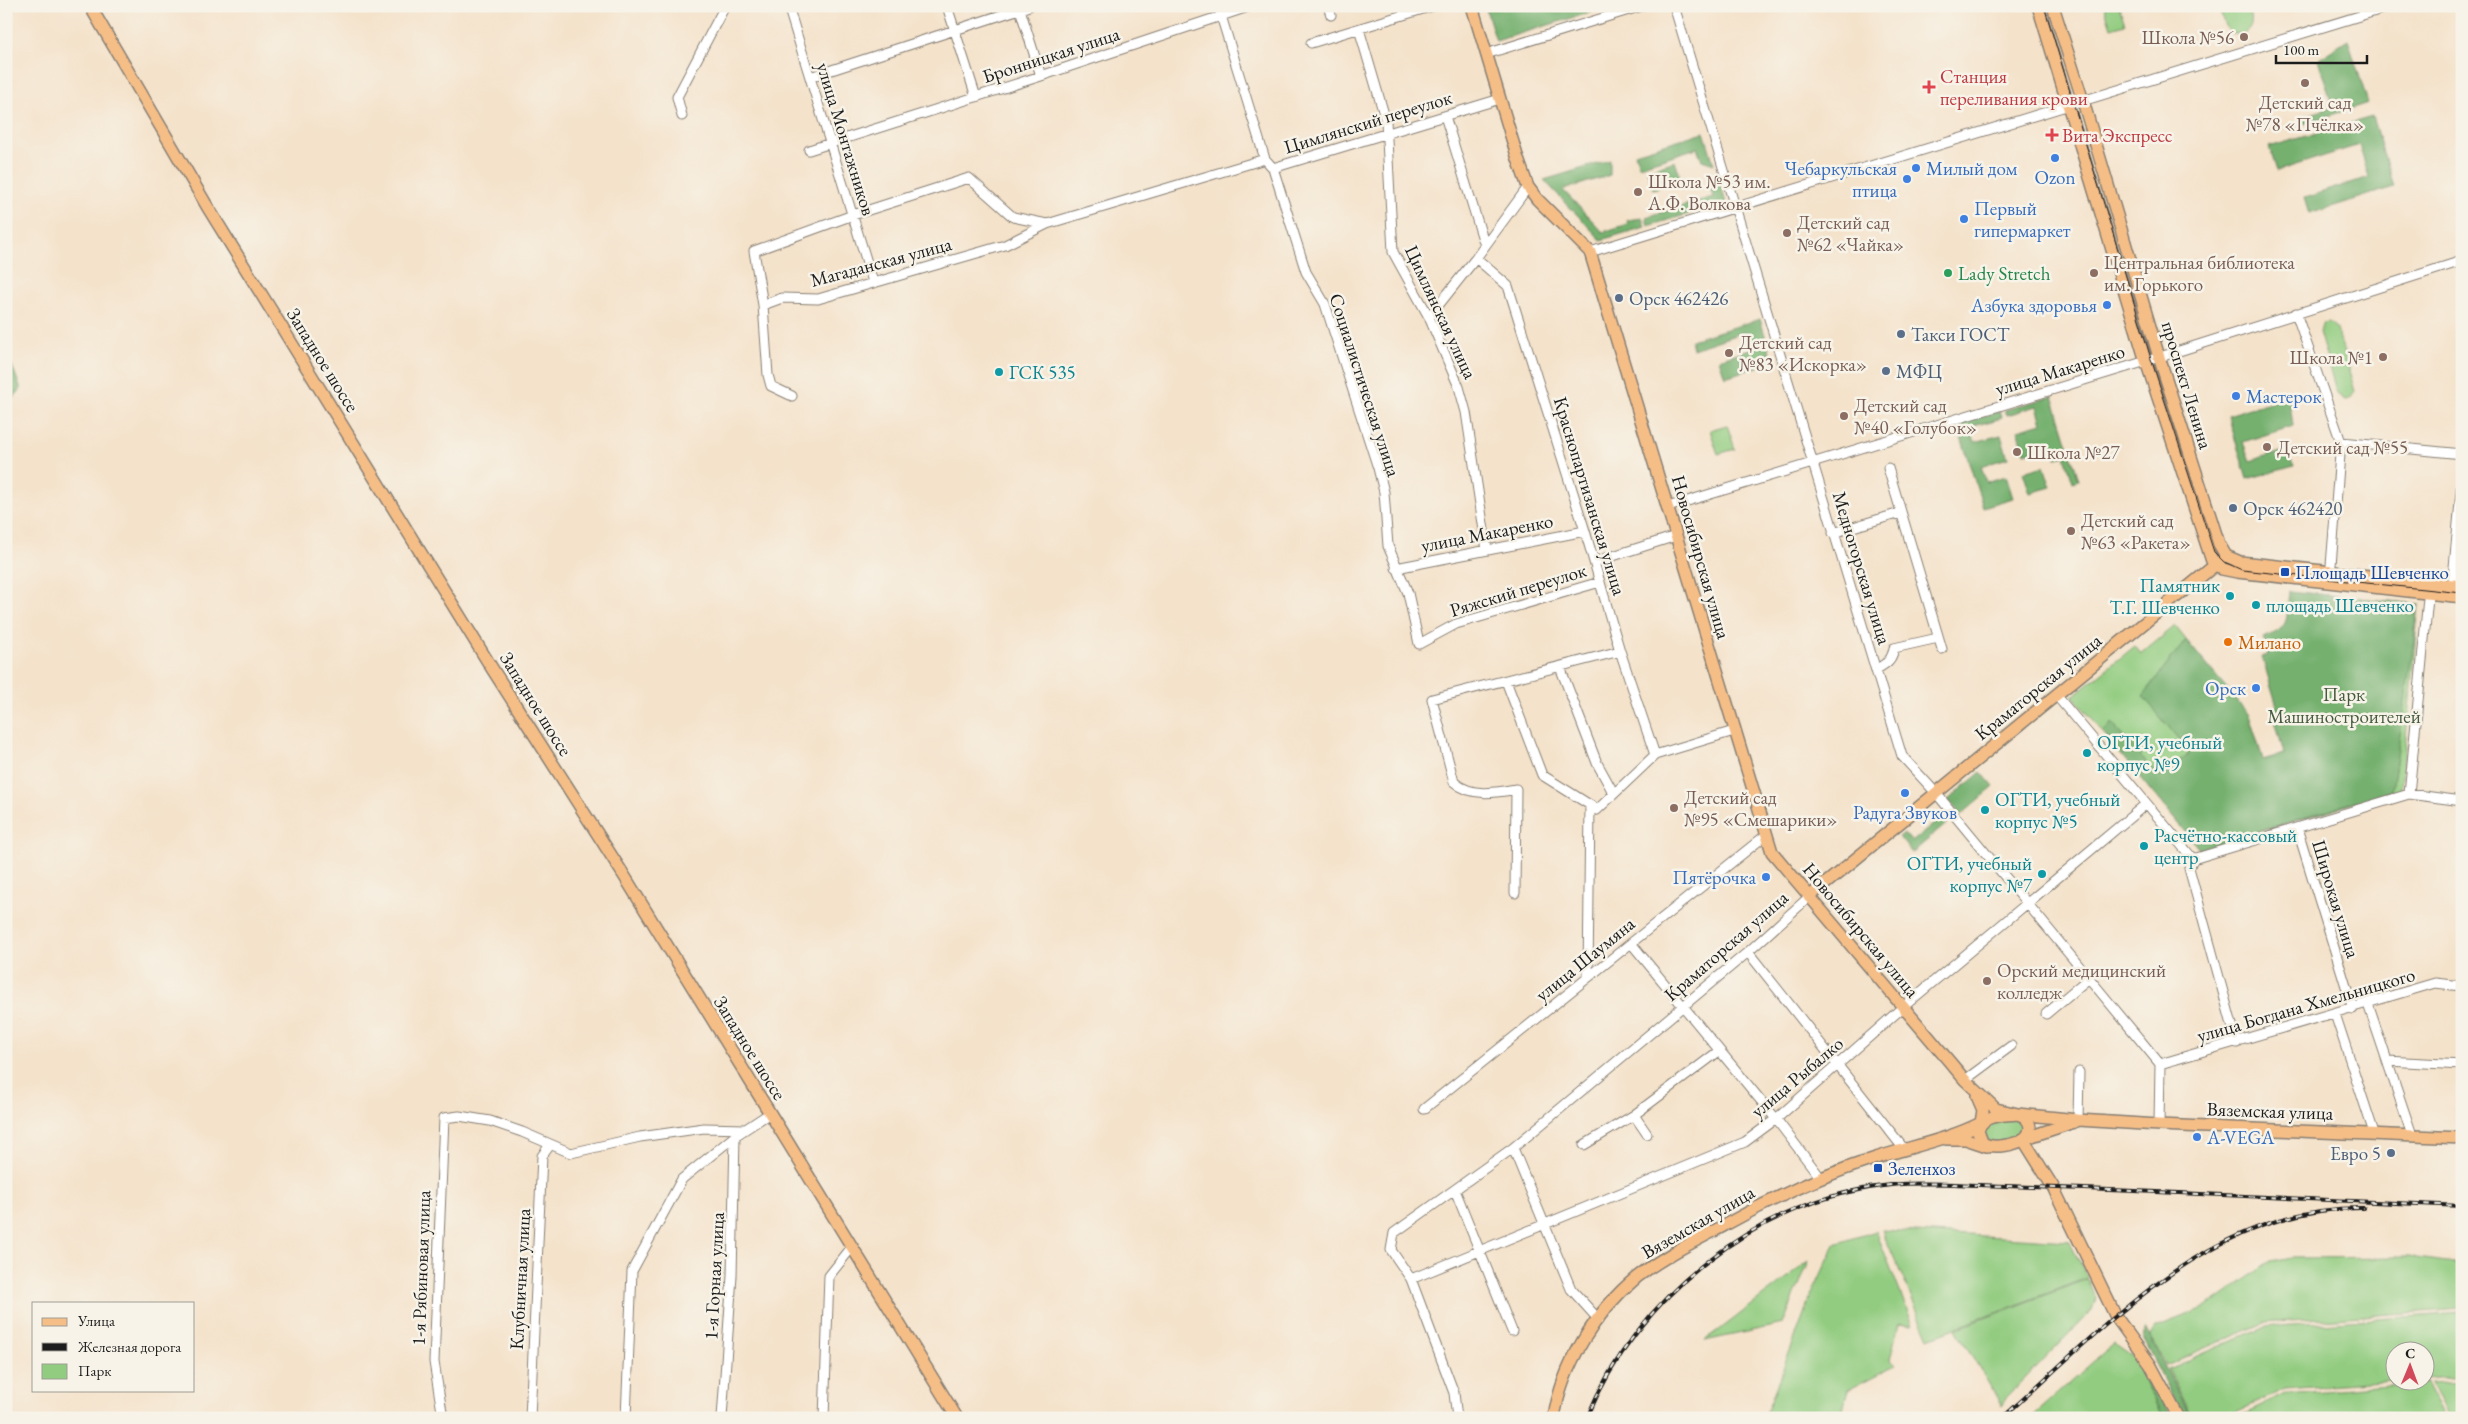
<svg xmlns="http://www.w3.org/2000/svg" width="2468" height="1424" viewBox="0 0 2468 1424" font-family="'EB Garamond',serif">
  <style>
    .green { fill: #92cc80; stroke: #57744e }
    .forest { fill: #75b06e; stroke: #486645 }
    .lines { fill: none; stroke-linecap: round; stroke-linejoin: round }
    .minor-casing { stroke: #887f73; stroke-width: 11 }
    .major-casing { stroke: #887f73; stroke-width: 14 }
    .minor { stroke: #fff; stroke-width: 9 }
    .major { stroke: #f6be87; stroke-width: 11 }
    .tram { stroke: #1c1c1c; stroke-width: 1 }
    .rail-casing { stroke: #1c1c1c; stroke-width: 4 }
    .rail { stroke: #f7f3e8; stroke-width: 2; stroke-dasharray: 5.5; stroke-linecap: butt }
    .education-dot { fill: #8d6e63; stroke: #f7f3e8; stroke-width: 2 }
    .health-dot { fill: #e0444e; stroke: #f7f3e8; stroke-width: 2 }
    .shop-dot { fill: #3f7fe0; stroke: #f7f3e8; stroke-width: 2 }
    .leisure-dot { fill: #2e9e5b; stroke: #f7f3e8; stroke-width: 2 }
    .service-dot { fill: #5c6f8a; stroke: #f7f3e8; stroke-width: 2 }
    .culture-dot { fill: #0f9aa8; stroke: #f7f3e8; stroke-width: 2 }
    .transit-dot { fill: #1a4fb4; stroke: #f7f3e8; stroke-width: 2 }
    .food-dot { fill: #e8710a; stroke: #f7f3e8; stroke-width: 2 }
    .labels { text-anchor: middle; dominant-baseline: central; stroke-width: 5; stroke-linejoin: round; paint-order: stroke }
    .education-label { font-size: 19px; fill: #785e54; stroke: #f7f3e8; text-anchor: start }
    .street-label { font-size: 19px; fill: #1c1c1c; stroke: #f7f3e8 }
    .health-label { font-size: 19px; fill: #be3a42; stroke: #f7f3e8; text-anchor: start }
    .shop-label { font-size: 19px; fill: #366cbe; stroke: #f7f3e8; text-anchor: end }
    .leisure-label { font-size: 19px; fill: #27864d; stroke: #f7f3e8; text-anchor: start }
    .service-label { font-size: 19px; fill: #4e5e75; stroke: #f7f3e8; text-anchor: start }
    .culture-label { font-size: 19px; fill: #0d838f; stroke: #f7f3e8; text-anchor: start }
    .transit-label { font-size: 19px; fill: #164399; stroke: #f7f3e8; text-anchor: start }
    .food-label { font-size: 19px; fill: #c56008; stroke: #f7f3e8; text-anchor: start }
    .park-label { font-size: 19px; fill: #455a3f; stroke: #f7f3e8 }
  </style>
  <rect width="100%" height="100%" fill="#f7f3e8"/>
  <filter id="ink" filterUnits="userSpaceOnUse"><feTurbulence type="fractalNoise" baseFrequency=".02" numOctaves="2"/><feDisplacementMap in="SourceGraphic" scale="10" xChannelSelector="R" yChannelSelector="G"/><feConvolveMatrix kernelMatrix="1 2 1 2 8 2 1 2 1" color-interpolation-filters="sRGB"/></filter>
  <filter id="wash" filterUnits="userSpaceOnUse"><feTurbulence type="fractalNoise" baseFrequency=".0096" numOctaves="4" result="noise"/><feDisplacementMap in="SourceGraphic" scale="20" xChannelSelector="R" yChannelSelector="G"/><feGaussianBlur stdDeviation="1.12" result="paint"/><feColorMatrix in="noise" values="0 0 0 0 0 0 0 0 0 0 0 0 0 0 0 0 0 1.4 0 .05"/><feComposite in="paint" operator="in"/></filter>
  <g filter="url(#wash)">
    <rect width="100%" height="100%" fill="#f4e2ca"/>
    <!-- green -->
    <path class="green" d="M2104,6H2119L2125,24L2111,28Z
      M2218,6H2248C2252,18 2255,27 2242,34L2231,33L2225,26Z
      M2329,322L2337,329L2354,388L2355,392L2350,399L2345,400L2337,394L2319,332L2323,323Z
      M1727,425L1735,449L1718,454L1710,430Z
      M2290,592L2419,604L2401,789L2200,850L2073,696L2135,646L2141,654L2175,626L2251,722L2263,760L2290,752Z
      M2016,1117L2026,1122L2024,1134L1996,1143L1989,1142L1982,1132L1986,1124Z
      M1882,1230L2069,1241L2088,1278L1929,1338Z
      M1876,1231L1913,1325L1899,1323L1890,1359L1896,1365L1848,1390L1841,1417L1838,1418H1764L1811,1296L1835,1244Z
      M2408,1257L2462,1264V1309L2264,1323L2166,1365L2150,1337L2156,1327L2207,1307L2271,1262L2291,1258Z
      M1809,1261L1783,1324L1705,1341Z
      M2088,1279L2096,1298L2092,1310L2005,1399L2002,1406L1956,1329Z
      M2462,1313V1376L2426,1379V1352H2396L2395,1381L2285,1389L2223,1418H2193L2168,1369L2264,1327Z
      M2114,1343L2134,1357L2164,1418H2030Z
      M2462,1381V1418H2450L2431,1383Z
      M2427,1383L2445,1418H2234L2285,1394Z"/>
    <!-- forest -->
    <path class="forest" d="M1485,6H1523L1524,9L1535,6H1611L1496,41Z
      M2348,40L2368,103L2303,124L2301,117L2333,107L2318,59Z
      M2372,117L2394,187L2309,214L2304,198L2369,177L2359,145L2277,171L2269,147Z
      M1704,132L1714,164L1702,160L1697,148L1639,166L1635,153Z
      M1610,160V175L1563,190L1603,232L1628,224L1627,220L1642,218L1645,227L1601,240L1544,180Z
      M1675,161L1681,180L1653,189L1647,170Z
      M1717,172L1726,203L1648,226L1646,217L1713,197L1708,181Z
      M1760,319L1773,362L1725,377L1719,359L1750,349L1744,332L1693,349L1691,340Z
      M6,350L21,389L6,407Z
      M2053,396L2079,480L2073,482L2065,456L2056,458L2052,445L2025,453L2018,430L2042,423L2037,406L2007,415L2005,410Z
      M2289,396L2293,426L2243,442L2250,461L2284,450L2294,466L2247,479L2228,415Z
      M2000,411L2002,418L1970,427L1975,442L2001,435L2008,458L1981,466L1986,482L2006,476L2013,498L1983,507L1957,424Z
      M2044,466L2051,487L2030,493L2023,472Z
      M2289,591L2419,604L2392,790L2200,850L2103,733L2112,723L2159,777L2190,753L2143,696L2186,640L2249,715L2263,760L2284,754L2272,709L2277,706L2262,657L2268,655L2263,638C2292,628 2286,618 2289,591Z
      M1981,772L1994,787L1961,815L1948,800Z
      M1945,815L1950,821L1912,853L1899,837L1904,833L1912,842Z
      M2145,1329L2192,1418H2183L2143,1340Z
      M2134,1357L2141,1358L2172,1418H2164Z"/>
  </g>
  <g filter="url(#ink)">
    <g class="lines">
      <!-- minor casing -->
      <g class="minor-casing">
        <path id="minor" d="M788,6L873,282
          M947,6L976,97
          M1019,6L1041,76
          M1218,6L1265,159
          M1328,6L1331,15
          M1674,6L1902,756L1936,793L2160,1064
          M1359,29L1386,121L1393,252L1429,317L1459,387L1466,412L1487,550
          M1311,43L1433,6
          M1486,54L1642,6
          M810,77L1029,6
          M682,116L677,97L725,6
          M1445,116L1485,246
          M809,150L1041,76L1251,6
          M1273,168L1306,272L1325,304L1378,468L1384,492L1388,546L1408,593L1419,644L1456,624L1600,582
          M1590,252L2392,6
          M1476,258L1508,286L1585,531L1620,651L1655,755
          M763,305L754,251L853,215L969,178L1013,217L1047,224
          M2296,313L2341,442L2330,578
          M1429,317L1476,258L1528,187
          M792,396L771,386L768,375L763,305L782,298L818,299L1005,245L1047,224L1265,159L1273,168L1500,99
          M2341,442L2462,454
          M1888,468L1942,649
          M1668,507L2176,352L2462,261
          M1833,533L1900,513
          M1594,562L1676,536
          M1396,568L1585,531
          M2452,589L2462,480
          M1560,667L1597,763L1614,794
          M1877,669C1887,663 1892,660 1894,648L1938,638
          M1506,681L1542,775L1590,805L1588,977
          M2056,695L2193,859L2409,794L2462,801
          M2409,794L2429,588
          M1590,805L1597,810L1655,755L1734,731
          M2297,828L2353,1009
          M2193,859L2189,868L2237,1043
          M1515,893L1516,789C1495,793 1471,797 1454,782L1432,699L1620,651
          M1631,943L1776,1119L1820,1177
          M1748,952L1904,1149
          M2368,1004L2412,1135
          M2046,1014L2089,978
          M2335,1014L2374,1133
          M2387,1061L2462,1065
          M2160,1064L2435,983L2462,986
          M1965,1080L2011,1046
          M1424,1109L1766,835
          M1634,1115L1647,1134
          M2078,1120L2079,1072
          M2159,1125L2160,1064
          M1584,1145L1634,1115L1719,1051
          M1513,1148L1571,1289L1599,1320
          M1455,1190L1512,1331
          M1411,1279L1745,1142L1776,1119L1903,1007L2146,804
          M443,1418L434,1362L444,1118L459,1116L490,1121L522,1132L571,1153L640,1137L704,1128L745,1129
          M530,1418L542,1156L550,1145
          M626,1418L632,1271L682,1179L735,1136L770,1113
          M722,1418L732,1276L735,1136
          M824,1418L829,1276L852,1247
          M1457,1418L1454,1393L1411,1279L1391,1250L1394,1233L1513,1148L1748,952L1809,897"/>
      </g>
      <!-- major casing -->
      <g class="major-casing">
        <path id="major" d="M90,6L207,206L493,670L625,877L957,1418
          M1472,6L1518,159L1528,187L1537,199L1590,252L1772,852L1965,1080L1996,1109L2018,1114L2078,1120L2159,1125L2462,1138
          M2038,6L2144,355L2212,561L2222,569L2237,572L2462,597
          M2053,6L2083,101L2159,357L2219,544L2226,556L2240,562L2462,586
          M1809,897L2220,561
          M2016,1114C2027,1115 2035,1127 2026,1137C2018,1145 1991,1150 1982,1142L1978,1131C1982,1114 2002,1116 2016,1114Z
          M2074,1122L2023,1139L2053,1187L2116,1317L2150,1364L2179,1418
          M1946,1139H1966L1987,1146
          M1554,1418C1562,1365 1596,1311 1637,1277C1664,1256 1695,1241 1725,1225C1773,1198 1821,1176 1873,1159C1908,1147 1948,1140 1981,1123L1983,1110L1977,1096"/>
      </g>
      <!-- minor -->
      <use href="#minor" class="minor"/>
      <!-- major -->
      <use href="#major" class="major"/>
      <!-- tram -->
      <path class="tram" d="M2044,6L2151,359L2214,552L2224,562L2242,570L2462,593"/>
      <!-- rail casing -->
      <g class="rail-casing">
        <path id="rail" d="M1587,1418C1637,1296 1759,1198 1891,1185C1920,1182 1950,1184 1979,1185C2031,1187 2083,1189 2135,1191C2244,1196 2353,1201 2462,1206
          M2002,1418C2106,1326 2213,1206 2364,1208"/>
      </g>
      <!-- rail -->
      <use href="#rail" class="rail"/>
    </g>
  </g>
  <!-- markers -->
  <g class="education-dot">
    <circle cx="2244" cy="37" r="5"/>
    <circle cx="2305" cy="83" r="5"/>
    <circle cx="1638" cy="192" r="5"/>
    <circle cx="1787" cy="233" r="5"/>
    <circle cx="2094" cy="273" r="5"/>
    <circle cx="1729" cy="353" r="5"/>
    <circle cx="2383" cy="357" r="5"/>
    <circle cx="1844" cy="416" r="5"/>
    <circle cx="2267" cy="447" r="5"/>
    <circle cx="2017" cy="452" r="5"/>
    <circle cx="2071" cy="531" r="5"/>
    <circle cx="1674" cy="808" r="5"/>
    <circle cx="1987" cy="981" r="5"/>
  </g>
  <g class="health-dot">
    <path d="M1926.5 79.5h5v5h5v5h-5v5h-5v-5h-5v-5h5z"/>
    <path d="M2049.5 127.5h5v5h5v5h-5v5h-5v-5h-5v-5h5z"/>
  </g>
  <g class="shop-dot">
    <circle cx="2055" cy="158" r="5"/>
    <circle cx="1916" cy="168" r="5"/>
    <circle cx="1907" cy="179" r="5"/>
    <circle cx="1964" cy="219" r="5"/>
    <circle cx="2107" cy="305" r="5"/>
    <circle cx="2236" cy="396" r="5"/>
    <circle cx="2256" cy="688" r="5"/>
    <circle cx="1905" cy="793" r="5"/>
    <circle cx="1766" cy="877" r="5"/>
    <circle cx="2197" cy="1137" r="5"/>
  </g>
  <circle class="leisure-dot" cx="1948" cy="273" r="5"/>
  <g class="service-dot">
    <circle cx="1619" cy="298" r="5"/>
    <circle cx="1901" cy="334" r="5"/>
    <circle cx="1886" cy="371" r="5"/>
    <circle cx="2233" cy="508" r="5"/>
    <circle cx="2391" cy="1153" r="5"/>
  </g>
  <g class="culture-dot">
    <circle cx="999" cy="372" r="5"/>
    <circle cx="2230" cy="596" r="5"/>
    <circle cx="2256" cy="605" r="5"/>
    <circle cx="2087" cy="753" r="5"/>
    <circle cx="1985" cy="810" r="5"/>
    <circle cx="2144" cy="846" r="5"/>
    <circle cx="2042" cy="874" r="5"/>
  </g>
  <g class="transit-dot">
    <rect x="2280" y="567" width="10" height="10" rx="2.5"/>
    <rect x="1873" y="1163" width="10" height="10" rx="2.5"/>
  </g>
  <circle class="food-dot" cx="2228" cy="642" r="5"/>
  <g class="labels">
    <!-- education labels -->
    <g class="education-label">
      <text x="2234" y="37" text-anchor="end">Школа №56</text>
      <text x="2305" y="102" text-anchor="middle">Детский сад<tspan x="2305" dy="22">№78 «Пчёлка»</tspan></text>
      <text x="1648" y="181">Школа №53 им.<tspan x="1648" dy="22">А.Ф. Волкова</tspan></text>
      <text x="1797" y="222">Детский сад<tspan x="1797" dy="22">№62 «Чайка»</tspan></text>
      <text x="2104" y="262">Центральная библиотека<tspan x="2104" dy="22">им. Горького</tspan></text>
      <text x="1739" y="342">Детский сад<tspan x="1739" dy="22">№83 «Искорка»</tspan></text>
      <text x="2373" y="357" text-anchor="end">Школа №1</text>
      <text x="1854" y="405">Детский сад<tspan x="1854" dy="22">№40 «Голубок»</tspan></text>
      <text x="2277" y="447">Детский сад №55</text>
      <text x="2027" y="452">Школа №27</text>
      <text x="2081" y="520">Детский сад<tspan x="2081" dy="22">№63 «Ракета»</tspan></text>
      <text x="1684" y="797">Детский сад<tspan x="1684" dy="22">№95 «Смешарики»</tspan></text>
      <text x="1997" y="970">Орский медицинский<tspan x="1997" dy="22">колледж</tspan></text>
    </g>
    <!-- street labels -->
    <g class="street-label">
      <text transform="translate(1051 55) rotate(-18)">Бронницкая улица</text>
      <text transform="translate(1368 122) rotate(-17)">Цимлянский переулок</text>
      <text transform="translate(846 139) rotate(73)">улица Монтажников</text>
      <text transform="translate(881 262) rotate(-15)">Магаданская улица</text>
      <text transform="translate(1441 312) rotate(65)">Цимлянская улица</text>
      <text transform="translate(323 360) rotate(58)">Западное шоссе</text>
      <text transform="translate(2060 370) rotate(-17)">улица Макаренко</text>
      <text transform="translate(1365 385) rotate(72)">Социалистическая улица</text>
      <text transform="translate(2187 385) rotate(73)">проспект Ленина</text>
      <text transform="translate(1590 496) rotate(73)">Краснопартизанская улица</text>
      <text transform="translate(1487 533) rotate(-11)">улица Макаренко</text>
      <text transform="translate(1701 557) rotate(74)">Новосибирская улица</text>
      <text transform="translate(1862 568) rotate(73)">Медногорская улица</text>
      <text transform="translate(1518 590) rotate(-17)">Ряжский переулок</text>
      <text transform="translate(2038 687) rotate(-39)">Краматорская улица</text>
      <text transform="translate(536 704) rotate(58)">Западное шоссе</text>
      <text transform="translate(2336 899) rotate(73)">Широкая улица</text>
      <text transform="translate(1861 930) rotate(50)">Новосибирская улица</text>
      <text transform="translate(1726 946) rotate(-41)">Краматорская улица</text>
      <text transform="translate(1585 959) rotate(-39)">улица Шаумяна</text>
      <text transform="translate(2306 1005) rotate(-16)">улица Богдана Хмельницкого</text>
      <text transform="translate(750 1048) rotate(58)">Западное шоссе</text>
      <text transform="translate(1797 1077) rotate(-40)">улица Рыбалко</text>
      <text transform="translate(2270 1111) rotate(2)">Вяземская улица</text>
      <text transform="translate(1698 1222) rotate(-30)">Вяземская улица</text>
      <text transform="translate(421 1268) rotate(-88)">1-я Рябиновая улица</text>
      <text transform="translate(714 1276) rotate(-87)">1-я Горная улица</text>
      <text transform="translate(520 1279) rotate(-87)">Клубничная улица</text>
    </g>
    <!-- health labels -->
    <g class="health-label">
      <text x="1940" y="76">Станция<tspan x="1940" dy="22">переливания крови</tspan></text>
      <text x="2062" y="135">Вита Экспресс</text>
    </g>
    <!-- shop labels -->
    <g class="shop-label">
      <text x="1897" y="168">Чебаркульская<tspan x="1897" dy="22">птица</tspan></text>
      <text x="1926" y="168" text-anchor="start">Милый дом</text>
      <text x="2055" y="177" text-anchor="middle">Ozon</text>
      <text x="1974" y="208" text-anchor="start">Первый<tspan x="1974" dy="22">гипермаркет</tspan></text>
      <text x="2097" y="305">Азбука здоровья</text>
      <text x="2246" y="396" text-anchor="start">Мастерок</text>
      <text x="2246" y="688">Орск</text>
      <text x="1905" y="812" text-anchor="middle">Радуга Звуков</text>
      <text x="1756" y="877">Пятёрочка</text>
      <text x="2207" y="1137" text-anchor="start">A-VEGA</text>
    </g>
    <!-- leisure labels -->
    <g class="leisure-label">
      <text x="1958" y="273">Lady Stretch</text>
    </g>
    <!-- service labels -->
    <g class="service-label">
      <text x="1629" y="298">Орск 462426</text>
      <text x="1911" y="334">Такси ГОСТ</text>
      <text x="1896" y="371">МФЦ</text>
      <text x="2243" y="508">Орск 462420</text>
      <text x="2381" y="1153" text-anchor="end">Евро 5</text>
    </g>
    <!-- culture labels -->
    <g class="culture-label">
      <text x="1009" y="372">ГСК 535</text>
      <text x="2220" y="585" text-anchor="end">Памятник<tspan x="2220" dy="22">Т.Г. Шевченко</tspan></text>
      <text x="2266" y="605">площадь Шевченко</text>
      <text x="2097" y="742">ОГТИ, учебный<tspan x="2097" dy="22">корпус №9</tspan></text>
      <text x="1995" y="799">ОГТИ, учебный<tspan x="1995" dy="22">корпус №5</tspan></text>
      <text x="2154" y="835">Расчётно-кассовый<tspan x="2154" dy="22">центр</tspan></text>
      <text x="2032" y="863" text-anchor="end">ОГТИ, учебный<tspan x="2032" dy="22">корпус №7</tspan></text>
    </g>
    <!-- transit labels -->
    <g class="transit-label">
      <text x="2295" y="572">Площадь Шевченко</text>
      <text x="1888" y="1168">Зеленхоз</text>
    </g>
    <!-- food labels -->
    <g class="food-label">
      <text x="2238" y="642">Милано</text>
    </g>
    <!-- park labels -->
    <g class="park-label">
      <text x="2344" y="694">Парк<tspan x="2344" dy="22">Машиностроителей</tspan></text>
    </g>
  </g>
  <!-- margin -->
  <rect width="2468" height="1424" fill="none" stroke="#f7f3e8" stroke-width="25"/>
  <!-- legend -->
  <rect x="32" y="1302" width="162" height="90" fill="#f7f3e8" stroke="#9f9d96"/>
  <rect x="42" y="1318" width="25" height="8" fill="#f6be87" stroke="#9f9d96"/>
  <text x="78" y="1326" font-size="15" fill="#1c1c1c">Улица</text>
  <rect x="42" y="1343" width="25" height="8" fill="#1c1c1c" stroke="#9f9d96"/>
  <text x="78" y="1352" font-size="15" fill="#1c1c1c">Железная дорога</text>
  <rect x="42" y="1364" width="25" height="15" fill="#92cc80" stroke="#9f9d96"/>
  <text x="78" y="1376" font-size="15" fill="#1c1c1c">Парк</text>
  <!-- north arrow -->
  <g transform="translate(2410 1366) rotate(1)"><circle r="24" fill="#f7f3e8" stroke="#9f9d96"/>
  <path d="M0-4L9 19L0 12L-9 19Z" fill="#d1495b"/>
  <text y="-8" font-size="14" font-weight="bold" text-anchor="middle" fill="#1c1c1c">С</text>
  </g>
  <!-- scale -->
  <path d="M2276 55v8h91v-8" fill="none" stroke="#1c1c1c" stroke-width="2.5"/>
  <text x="2283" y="55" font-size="15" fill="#1c1c1c" stroke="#f7f3e8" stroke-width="4" paint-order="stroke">100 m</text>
</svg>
